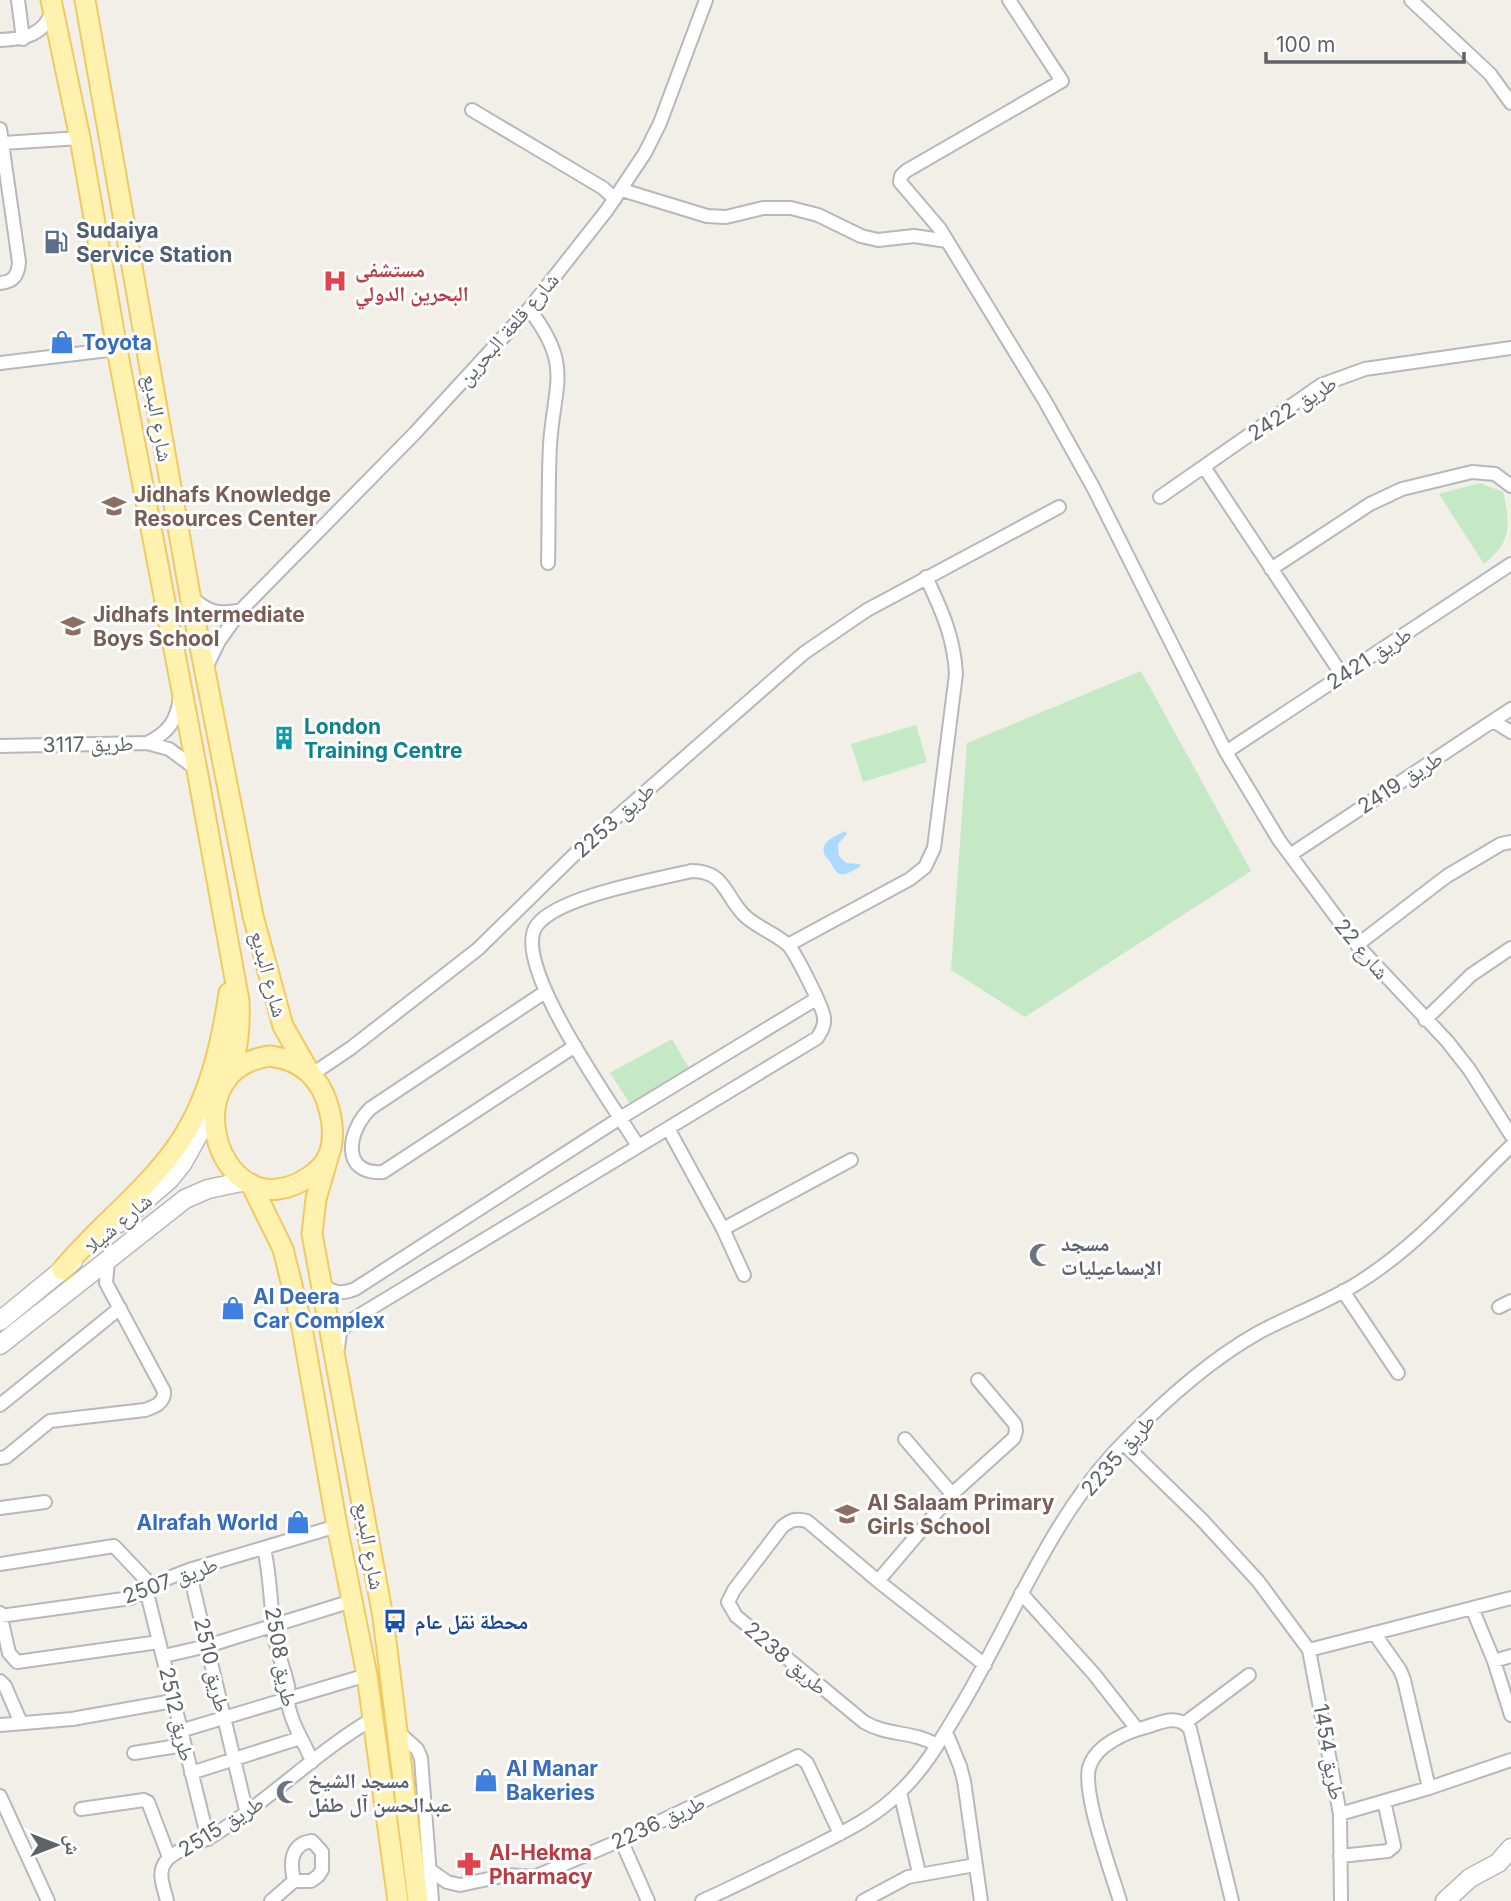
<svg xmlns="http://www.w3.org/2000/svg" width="1511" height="1901" viewBox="0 0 1511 1901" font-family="Inter,'Noto Naskh Arabic',sans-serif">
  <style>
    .green { fill: #c5e8c5 }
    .water { fill: #aadaff }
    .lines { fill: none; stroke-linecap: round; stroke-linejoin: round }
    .street-casing { stroke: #b5b8bc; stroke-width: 16 }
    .secondary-casing { stroke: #b6babf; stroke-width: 21 }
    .primary-casing { stroke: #f2c960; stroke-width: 23 }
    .street { stroke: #fff; stroke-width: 12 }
    .secondary { stroke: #fff; stroke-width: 18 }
    .primary { stroke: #fff2af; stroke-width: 19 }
    .labels { text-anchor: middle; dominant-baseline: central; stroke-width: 6; stroke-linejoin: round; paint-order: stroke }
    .service-label { font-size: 21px; font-weight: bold; fill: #4e5e75; stroke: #fff; text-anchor: start }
    .health-label { font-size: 21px; font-weight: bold; fill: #be3a42; stroke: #fff; text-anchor: start }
    .street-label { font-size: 21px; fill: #5f6368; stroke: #fff }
    .shop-label { font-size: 21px; font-weight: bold; fill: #366cbe; stroke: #fff; text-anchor: start }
    .education-label { font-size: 21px; font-weight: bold; fill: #785e54; stroke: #fff; text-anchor: start }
    .culture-label { font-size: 21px; font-weight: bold; fill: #0d838f; stroke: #fff; text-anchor: start }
    .worship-label { font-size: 21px; font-weight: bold; fill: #5b616d; stroke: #fff; text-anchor: start }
    .transit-label { font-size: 21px; font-weight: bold; fill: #164399; stroke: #fff; text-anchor: start }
  </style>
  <rect width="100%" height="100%" fill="#f1efe8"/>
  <!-- green -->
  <path class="green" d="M1480,483L1503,492C1511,526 1511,542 1484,564L1439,494Z
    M1141,671L1251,871L1025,1017L951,970L967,743Z
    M916,725L927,762L863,782L851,744Z
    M672,1039L689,1068L631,1105L610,1073Z"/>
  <!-- water -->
  <path class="water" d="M845,831L847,834L838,844L839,856L846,863L859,864L861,866C847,874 839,881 831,863C828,857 826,859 824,853C821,840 837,836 845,831Z"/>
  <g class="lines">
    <!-- street casing -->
    <g class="street-casing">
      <path id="street" d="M18,0L23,39
        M1009,0L1062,81L906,171L901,176L900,182L940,229L1045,401L1093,487L1226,752L1279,840L1357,945L1447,1041L1469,1069L1511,1135
        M1411,0L1490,74L1511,103
        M0,40C24,39 43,36 53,10
        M472,110L603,188L615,199
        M0,129L19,262C18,275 14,282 0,283
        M3,143L80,138
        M622,190L707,216L726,217L763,208H791L818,215L861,236L878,240L914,236L947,241
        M529,309C573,366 554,383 550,445C548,485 549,524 548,563
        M0,363L117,349
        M1204,467L1342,675
        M1160,497L1321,385L1365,369L1511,348
        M1271,569L1370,504L1402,489L1472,472L1495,474L1511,486
        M191,597C208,612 218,615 241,610
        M205,670L219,641L241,610L415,433L529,309L607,210L645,153L660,123L706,0
        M1493,721L1511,732
        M147,743L169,749L195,768
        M0,746L147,743C168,733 177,721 180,697
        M1226,752L1511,564
        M1290,855L1511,709
        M788,945L910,879L925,867L934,848L956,674C954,637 942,611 926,577
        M1357,945L1447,876L1501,844L1511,842
        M545,992L371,1108C348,1129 339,1175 383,1172L575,1046
        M1425,1020L1471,975L1511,948
        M311,1075L351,1048L478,949L578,851L804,653L867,610L1059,507
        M669,1130L723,1229L744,1275
        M723,1229L851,1160
        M320,1284C332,1292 341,1295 355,1289L617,1120L816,999
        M1343,1291L1398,1373
        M1499,1307L1511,1301
        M338,1348L340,1332L350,1321L817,1038C821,1032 825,1026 824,1018C824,1009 795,952 788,945C774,932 755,927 743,914C724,894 725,871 691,871C655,880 559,896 537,925C508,962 616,1109 638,1146
        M0,1405L120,1308
        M905,1439L952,1494
        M1123,1443L1202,1520L1258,1581L1309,1650L1340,1814L1341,1901
        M0,1458L6,1457L50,1421L145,1410C154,1407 165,1403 164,1391L106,1283L108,1260
        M0,1508L45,1502
        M264,1548C270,1575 271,1601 273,1628C275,1648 284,1667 288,1686C289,1694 287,1701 289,1708C294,1730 305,1742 312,1762
        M0,1564L114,1546L151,1585
        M189,1570L247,1814
        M878,1581L952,1494L1014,1438L1016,1431L1015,1424L978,1380
        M146,1589L208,1839
        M1021,1593L1094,1674L1137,1729
        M1472,1608L1494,1661L1511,1715
        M0,1613L9,1653L17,1662L159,1642
        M0,1616L131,1598L151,1585L189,1570L337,1526
        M1374,1633L1400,1670L1404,1680L1429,1788
        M1309,1650L1511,1598
        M164,1656L207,1646L352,1601
        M1494,1661L1511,1656
        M0,1681L5,1686L21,1723
        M1185,1723L1249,1675
        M0,1725L72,1719L173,1701
        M180,1731L367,1675
        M397,1731L417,1749L421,1758L432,1901
        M946,1732L960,1766L964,1781L981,1901
        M937,1745C914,1731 887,1736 864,1722L736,1616L728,1602L734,1590L782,1527C791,1520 795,1518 807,1521L878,1581L985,1665
        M134,1753L184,1745
        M191,1773L300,1738
        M900,1792L919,1873
        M0,1796L48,1901
        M81,1809L144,1800L148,1802L169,1857
        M1340,1814L1429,1788L1511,1760
        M621,1840L648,1901
        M1340,1856L1388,1851L1394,1846L1384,1801
        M430,1870L447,1882L460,1885L507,1875L534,1877L621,1840L798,1756L807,1763L840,1834
        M167,1901C164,1887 156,1872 167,1860C177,1848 200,1844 214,1835C270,1800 317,1751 374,1718
        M271,1901L294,1881H311L318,1876L322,1870V1852L312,1841C290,1844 290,1863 294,1881
        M702,1901C735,1886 767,1870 800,1854C835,1836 873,1820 901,1791C927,1766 944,1734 963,1703C1014,1616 1052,1515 1124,1442C1164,1401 1207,1362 1256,1334C1290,1315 1326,1303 1358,1283C1416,1247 1462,1193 1511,1146
        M863,1901L908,1877L975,1865
        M1120,1901C1112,1874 1080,1788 1090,1765C1097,1745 1126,1732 1146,1727C1162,1722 1178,1714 1190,1729L1232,1901"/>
    </g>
    <!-- secondary casing -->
    <g class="secondary-casing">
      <path id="secondary" d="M119,1223L170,1179L182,1164L215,1105
        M0,1321L73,1261
        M0,1345L185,1199L208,1189L246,1181
        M1445,1901L1470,1878L1498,1863L1511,1848"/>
    </g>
    <!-- primary casing -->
    <g class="primary-casing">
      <path id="primary" d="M51,0L80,138L117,349L197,770L239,1001C240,1028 238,1050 229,1075
        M85,0L190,595L253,916L283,1026L311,1075
        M270,1056C285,1058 299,1063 309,1073C328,1090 338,1130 329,1154C322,1172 297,1187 278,1189C212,1198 180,1068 270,1056Z
        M329,1154L316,1199L312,1234L383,1617L418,1901
        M251,1184L283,1249L301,1322L337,1526L367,1675L398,1901
        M62,1270C97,1228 144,1192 175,1149C208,1103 221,1047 229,993"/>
    </g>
    <!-- street -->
    <use href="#street" class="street"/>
    <!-- secondary -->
    <use href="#secondary" class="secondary"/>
    <!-- primary -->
    <use href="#primary" class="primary"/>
  </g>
  <!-- icons -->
  <defs>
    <g id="fuel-bare" transform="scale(1.89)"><path d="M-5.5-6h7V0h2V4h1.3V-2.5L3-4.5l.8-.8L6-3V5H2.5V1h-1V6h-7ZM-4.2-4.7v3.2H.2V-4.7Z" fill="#5c6f8a" stroke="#fff" stroke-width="2.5" paint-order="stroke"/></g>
    <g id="hospital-bare" transform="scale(1.89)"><path d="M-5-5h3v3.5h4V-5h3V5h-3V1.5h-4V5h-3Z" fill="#e0444e" stroke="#fff" stroke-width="2.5" paint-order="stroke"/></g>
    <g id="shop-bare" transform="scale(1.89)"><path d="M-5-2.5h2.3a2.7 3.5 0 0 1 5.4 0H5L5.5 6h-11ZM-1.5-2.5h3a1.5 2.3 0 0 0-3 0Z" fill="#3f7fe0" stroke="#fff" stroke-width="2.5" paint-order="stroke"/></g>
    <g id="school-bare" transform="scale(1.89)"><path d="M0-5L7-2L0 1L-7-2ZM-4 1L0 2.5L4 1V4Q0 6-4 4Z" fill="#8d6e63" stroke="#fff" stroke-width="2.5" paint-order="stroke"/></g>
    <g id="building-bare" transform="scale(1.89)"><path d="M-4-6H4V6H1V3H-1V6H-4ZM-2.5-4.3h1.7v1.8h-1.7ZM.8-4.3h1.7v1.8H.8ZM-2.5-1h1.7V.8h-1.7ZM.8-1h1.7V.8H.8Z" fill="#0f9aa8" stroke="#fff" stroke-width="2.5" paint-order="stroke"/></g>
    <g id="mosque-bare" transform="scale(1.89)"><path d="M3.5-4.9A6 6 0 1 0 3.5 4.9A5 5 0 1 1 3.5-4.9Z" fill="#6b7280" stroke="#fff" stroke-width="2.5" paint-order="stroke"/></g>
    <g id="bus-bare" transform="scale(1.89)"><path d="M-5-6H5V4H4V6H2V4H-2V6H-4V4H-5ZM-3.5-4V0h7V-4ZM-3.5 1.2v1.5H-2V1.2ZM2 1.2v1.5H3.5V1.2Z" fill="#1a4fb4" stroke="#fff" stroke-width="2.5" paint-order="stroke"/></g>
    <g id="pharmacy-bare" transform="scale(1.89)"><path d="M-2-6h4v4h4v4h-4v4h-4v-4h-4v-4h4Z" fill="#e0444e" stroke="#fff" stroke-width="2.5" paint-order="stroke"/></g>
  </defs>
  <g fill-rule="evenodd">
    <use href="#fuel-bare" x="56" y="242"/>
    <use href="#hospital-bare" x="335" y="281"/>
    <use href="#shop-bare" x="62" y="342"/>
    <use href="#school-bare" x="114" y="506"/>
    <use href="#school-bare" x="73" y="626"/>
    <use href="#building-bare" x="284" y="738"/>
    <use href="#mosque-bare" x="1041" y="1255"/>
    <use href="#shop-bare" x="233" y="1308"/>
    <use href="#school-bare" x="847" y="1514"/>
    <use href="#shop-bare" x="298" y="1522"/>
    <use href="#bus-bare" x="395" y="1621"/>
    <use href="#shop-bare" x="486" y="1780"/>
    <use href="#mosque-bare" x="288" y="1792"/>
    <use href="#pharmacy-bare" x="469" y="1864"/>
  </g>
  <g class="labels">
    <!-- service labels -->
    <g class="service-label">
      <text x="76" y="230">Sudaiya<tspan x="76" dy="24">Service Station</tspan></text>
    </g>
    <!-- health labels -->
    <g class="health-label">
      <text x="355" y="269">مستشفى<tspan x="355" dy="24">البحرين الدولي</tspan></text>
      <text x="489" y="1852">Al-Hekma<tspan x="489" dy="24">Pharmacy</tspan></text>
    </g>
    <!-- street labels -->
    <g class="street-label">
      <text transform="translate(508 329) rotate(-49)">شارع قلعة البحرين</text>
      <text transform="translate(1292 408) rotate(-33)">طريق 2422</text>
      <text transform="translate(158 418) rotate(80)">شارع البديع</text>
      <text transform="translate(1369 658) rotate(-33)">طريق 2421</text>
      <text transform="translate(88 744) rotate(-1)">طريق 3117</text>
      <text transform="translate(1400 782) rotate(-33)">طريق 2419</text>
      <text transform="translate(614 820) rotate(-42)">طريق 2253</text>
      <text transform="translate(1362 949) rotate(50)">شارع 22</text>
      <text transform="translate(269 974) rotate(75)">شارع البديع</text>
      <text transform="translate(118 1223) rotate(-40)">شارع شيلا</text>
      <text transform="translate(1118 1455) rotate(-49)">طريق 2235</text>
      <text transform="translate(370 1546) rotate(80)">شارع البديع</text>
      <text transform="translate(170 1580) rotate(-20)">طريق 2507</text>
      <text transform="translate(281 1657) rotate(80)">طريق 2508</text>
      <text transform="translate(786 1658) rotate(40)">طريق 2238</text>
      <text transform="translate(212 1665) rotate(77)">طريق 2510</text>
      <text transform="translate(177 1714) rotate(77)">طريق 2512</text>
      <text transform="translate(1329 1752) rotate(80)">طريق 1454</text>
      <text transform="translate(658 1822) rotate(-25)">طريق 2236</text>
      <text transform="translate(221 1826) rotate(-32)">طريق 2515</text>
    </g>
    <!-- shop labels -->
    <g class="shop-label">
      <text x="82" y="342">Toyota</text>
      <text x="253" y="1296">Al Deera<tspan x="253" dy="24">Car Complex</tspan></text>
      <text x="278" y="1522" text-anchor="end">Alrafah World</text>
      <text x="506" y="1768">Al Manar<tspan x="506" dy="24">Bakeries</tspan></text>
    </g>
    <!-- education labels -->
    <g class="education-label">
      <text x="134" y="494">Jidhafs Knowledge<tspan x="134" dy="24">Resources Center</tspan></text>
      <text x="93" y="614">Jidhafs Intermediate<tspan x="93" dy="24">Boys School</tspan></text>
      <text x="867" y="1502">Al Salaam Primary<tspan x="867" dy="24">Girls School</tspan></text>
    </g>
    <!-- culture labels -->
    <g class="culture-label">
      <text x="304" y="726">London<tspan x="304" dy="24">Training Centre</tspan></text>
    </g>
    <!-- worship labels -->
    <g class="worship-label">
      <text x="1061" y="1243">مسجد<tspan x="1061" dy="24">الإسماعيليات</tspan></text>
      <text x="308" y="1780">مسجد الشيخ<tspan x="308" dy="24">عبدالحسن آل طفل</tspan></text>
    </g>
    <!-- transit labels -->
    <g class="transit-label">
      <text x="415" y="1621">محطة نقل عام</text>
    </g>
  </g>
  <!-- north arrow -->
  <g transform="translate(56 1845) rotate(90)" stroke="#ffffff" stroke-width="5" paint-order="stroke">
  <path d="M0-5L12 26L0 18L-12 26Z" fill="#5f6368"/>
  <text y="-10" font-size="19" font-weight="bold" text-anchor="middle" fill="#5f6368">ش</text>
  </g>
  <!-- scale -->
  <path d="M1266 52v10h198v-10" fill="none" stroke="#5f6368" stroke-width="3.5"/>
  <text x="1276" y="52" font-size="21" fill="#5f6368" stroke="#ffffff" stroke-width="5" paint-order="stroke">100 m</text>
</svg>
